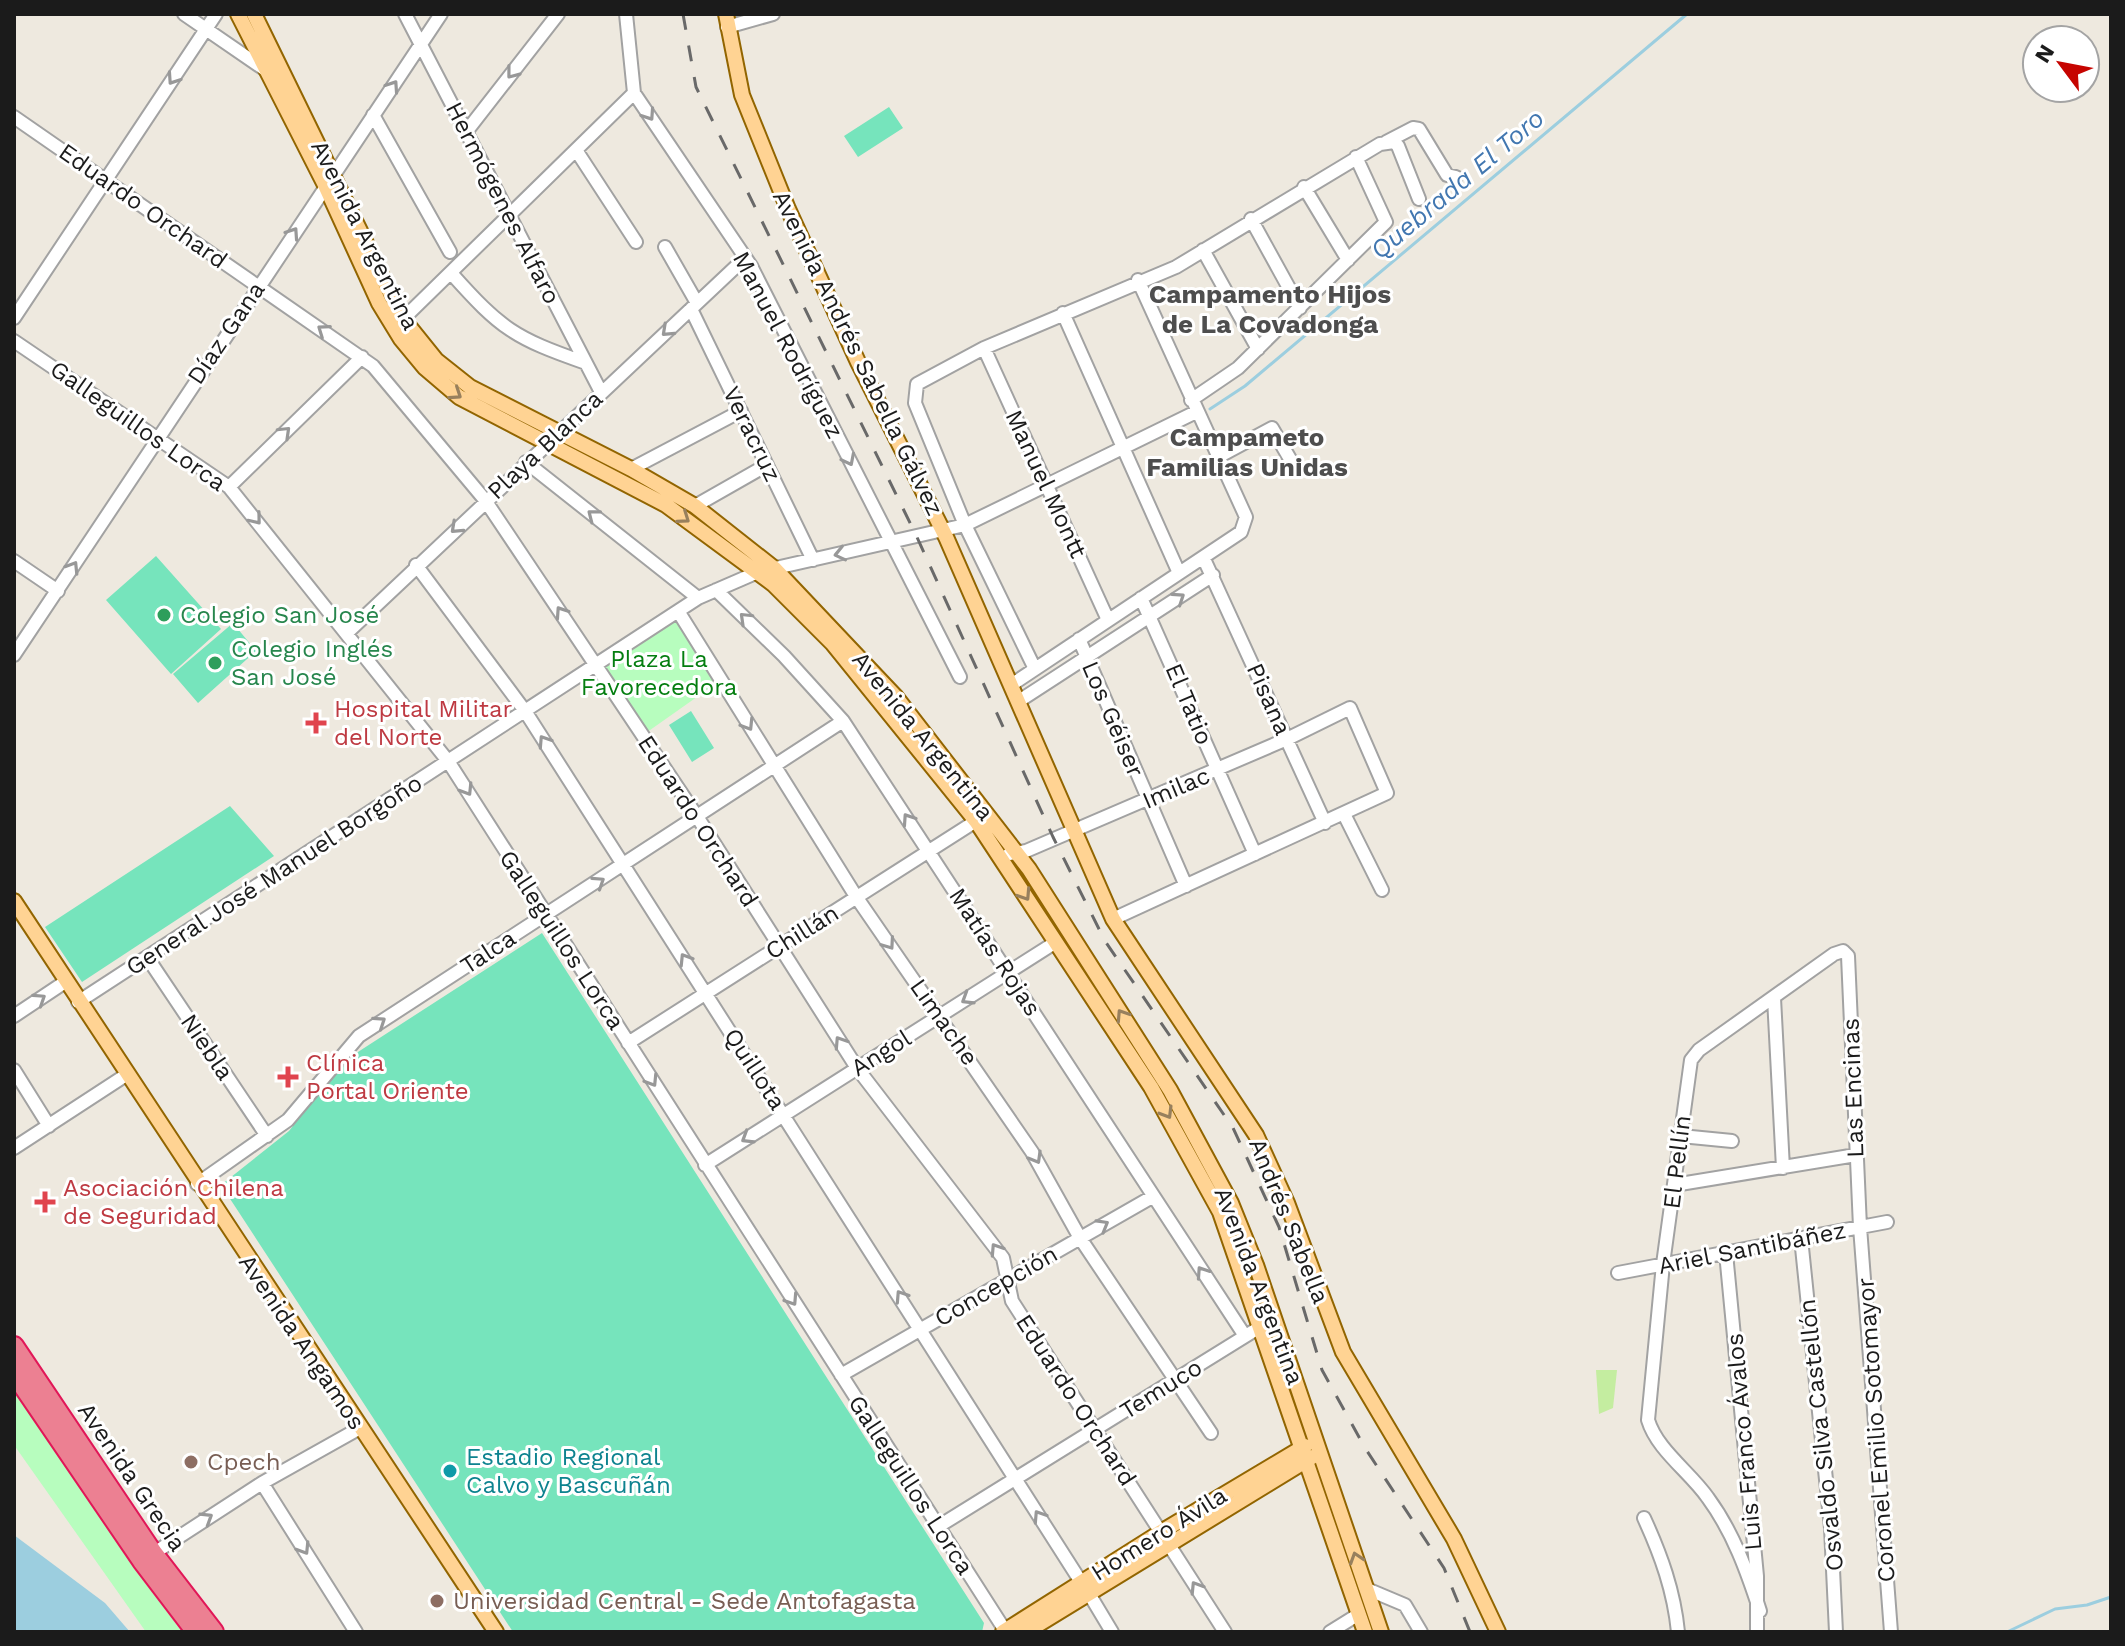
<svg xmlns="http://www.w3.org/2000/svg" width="2125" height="1646" viewBox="0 0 2125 1646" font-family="'Work Sans',sans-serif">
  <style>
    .grass { fill: #c4eda0 }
    .park { fill: #b7fdbe }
    .pitch { fill: #76e4bc }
    .water { fill: #9ccedf }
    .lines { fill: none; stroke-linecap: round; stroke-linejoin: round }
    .stream { stroke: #9ccedf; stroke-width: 3 }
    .minor-casing { stroke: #a2a2a2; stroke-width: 16 }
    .major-casing { stroke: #926500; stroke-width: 18 }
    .highway-casing { stroke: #e11758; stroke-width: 22 }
    .minor { stroke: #fff; stroke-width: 12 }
    .major { stroke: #ffd393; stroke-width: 14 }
    .highway { stroke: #ec8092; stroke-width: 18 }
    .rail { stroke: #696969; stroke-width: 3; stroke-dasharray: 16 16; stroke-linecap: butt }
    .oneway { stroke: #989898 }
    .oneway2 { stroke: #98805d }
    .leisure-dot { fill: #2e9e5b; stroke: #fff; stroke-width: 3 }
    .health-dot { fill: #e0444e; stroke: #fff; stroke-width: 3 }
    .education-dot { fill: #8d6e63; stroke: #fff; stroke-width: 3 }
    .culture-dot { fill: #0f9aa8; stroke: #fff; stroke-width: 3 }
    .labels { text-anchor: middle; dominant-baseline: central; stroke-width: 6; stroke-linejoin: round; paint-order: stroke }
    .street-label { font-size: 24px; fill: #1b1b1b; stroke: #fff }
    .leisure-label { font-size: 24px; fill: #27864d; stroke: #fff; text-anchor: start }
    .park-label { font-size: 24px; fill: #047e10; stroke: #fff }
    .health-label { font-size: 24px; fill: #be3a42; stroke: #fff; text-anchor: start }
    .culture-label { font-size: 24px; fill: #0d838f; stroke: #fff; text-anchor: start }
    .education-label { font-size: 24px; fill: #785e54; stroke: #fff; text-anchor: start }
    .water-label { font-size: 26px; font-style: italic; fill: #4277b0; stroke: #fff }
    .neighbourhood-label { font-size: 26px; font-weight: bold; fill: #4e4e4e; stroke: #fff }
  </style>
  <rect width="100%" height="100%" fill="#eee9df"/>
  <!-- grass -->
  <path class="grass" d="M1596,1370H1617L1613,1408L1599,1414Z"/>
  <!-- park -->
  <path class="park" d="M678,611L721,680L643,735L597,664Z
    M14,1386L132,1565L182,1632H146L14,1445Z"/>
  <!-- pitch -->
  <path class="pitch" d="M889,107L903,128L858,157L844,136Z
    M156,556L221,629L171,674L106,600Z
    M233,623L256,651L198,703L173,674Z
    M691,711L714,748L692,762L669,725Z
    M230,806L274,856L82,982L45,927Z
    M542,933L984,1623L982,1632H513L221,1185L289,1131L344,1061Z"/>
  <!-- water -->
  <path class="water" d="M14,1535L105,1603L130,1632H14Z"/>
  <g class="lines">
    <!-- stream -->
    <path class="stream" d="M1210,409L1245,386L1687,14
      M2007,1632L2055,1609L2087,1605L2111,1597"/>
    <!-- minor casing -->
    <g class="minor-casing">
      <path id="minor" d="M184,14L267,71
        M405,14L601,392
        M626,14L634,93L751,266L960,677
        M727,27L773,14
        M373,115L450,252
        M14,117L373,366L485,500L698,818L857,1068L1003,1258L1012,1301L1225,1632
        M466,132L558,14
        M1386,142L1413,128L1419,129L1447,175L1456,177
        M576,150L636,242
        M1304,187L1348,260
        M1251,219L1300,308
        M665,247L697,303
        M1203,250L1258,349
        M451,273C501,329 514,338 586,363
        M691,309L813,560
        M1063,313L1179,573
        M14,318L216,14
        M403,319L634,93
        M14,341L229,487L448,761L1006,1632
        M984,348L1108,620
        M1191,400L1238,368L1386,222L1356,157
        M1218,457L1272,428L1290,459
        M526,462L698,598
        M631,469L741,411
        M229,487L362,357
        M695,506L767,465
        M1204,559L1325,823
        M14,561L58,591
        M416,565L525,711L1081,1582
        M716,590L784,656L843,721L1245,1336
        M1141,598L1255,854
        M678,611L857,898L1032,1152L1080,1238L1211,1433
        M347,633L744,259
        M1079,639L1186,886
        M14,655L441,14
        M1035,669L965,525L915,403L917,384L984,348L1176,267L1380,144L1394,142L1398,146L1419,199
        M1011,685L1241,532L1246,517L1138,280
        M1019,701L1213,575
        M1344,814L1382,890
        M1009,854L1026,851L1287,739L1350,708L1387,793L1113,919
        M147,957L267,1136
        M1774,998L1783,1168
        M78,1002L698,598L758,572L965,525L1196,412
        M14,1016L65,982
        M628,1043L976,821
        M14,1070L49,1126
        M1681,1136L1732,1141
        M14,1148L126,1075
        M705,1165L1056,942
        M197,1184L288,1120L359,1036L843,721
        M1674,1185L1856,1155
        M1801,1238L1831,1528L1836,1632
        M1726,1253L1757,1576V1632
        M1618,1273L1887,1222
        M841,1375L1152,1197
        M262,1483L356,1632
        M1644,1518C1661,1555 1674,1591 1678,1632
        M939,1526L1260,1327
        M148,1557L262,1483L360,1428
        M1367,1589L1405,1605L1421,1632
        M1088,1592L1112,1632
        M1760,1611C1747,1571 1733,1532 1708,1498C1690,1472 1657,1450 1648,1420L1663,1264L1691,1060L1699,1050L1834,954L1843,951L1848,956L1860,1227L1891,1632
        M1330,1632L1359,1614"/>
    </g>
    <!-- major casing -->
    <g class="major-casing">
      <path id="major" d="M238,14L325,185L379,303L401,339L425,368L459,397L666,505L773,584L833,644L976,821L1151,1087L1220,1212L1365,1632
        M254,14L403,319L436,360L470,387L631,469L695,506L775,569L896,697L1029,869L1170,1090L1231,1203L1256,1265L1381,1632
        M726,14L742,95L788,209L858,362L946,537L1113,919L1256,1135L1287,1203L1343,1352L1454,1539L1498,1632
        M14,901L496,1632
        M1003,1632L1161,1532L1305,1446
        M1026,1632L1312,1457"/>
    </g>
    <!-- highway casing -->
    <g class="highway-casing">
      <path id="highway" d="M14,1346L153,1553L214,1632
        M14,1373L142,1561L196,1632"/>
    </g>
    <!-- minor -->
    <use href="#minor" class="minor"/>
    <!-- major -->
    <use href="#major" class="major"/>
    <!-- highway -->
    <use href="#highway" class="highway"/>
    <!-- rail -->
    <path class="rail" d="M683,14L696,87L916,535L1053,837L1105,941L1233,1128L1279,1227L1322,1370L1365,1448L1444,1568L1470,1632"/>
  </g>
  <!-- one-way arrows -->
  <defs><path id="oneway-chevron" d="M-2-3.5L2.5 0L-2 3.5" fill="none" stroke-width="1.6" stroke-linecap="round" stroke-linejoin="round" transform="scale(2)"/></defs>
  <g class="oneway">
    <use href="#oneway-chevron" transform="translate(512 73) rotate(128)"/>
    <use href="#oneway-chevron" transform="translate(173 79) rotate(124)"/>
    <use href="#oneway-chevron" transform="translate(393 86) rotate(-56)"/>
    <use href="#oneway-chevron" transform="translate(649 115) rotate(56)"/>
    <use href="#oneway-chevron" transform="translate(293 233) rotate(-56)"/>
    <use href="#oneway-chevron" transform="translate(323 330) rotate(-145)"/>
    <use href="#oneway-chevron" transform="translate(667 331) rotate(137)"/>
    <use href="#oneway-chevron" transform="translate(285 432) rotate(-44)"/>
    <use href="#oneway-chevron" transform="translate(849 460) rotate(63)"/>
    <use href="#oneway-chevron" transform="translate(593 515) rotate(-142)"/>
    <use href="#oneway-chevron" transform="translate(256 519) rotate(51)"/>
    <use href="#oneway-chevron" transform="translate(456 528) rotate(137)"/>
    <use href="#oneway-chevron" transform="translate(840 554) rotate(167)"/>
    <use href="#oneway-chevron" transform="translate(73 567) rotate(-58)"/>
    <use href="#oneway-chevron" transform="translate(1179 598) rotate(-34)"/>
    <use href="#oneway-chevron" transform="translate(561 612) rotate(-124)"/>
    <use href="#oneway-chevron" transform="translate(745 618) rotate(-136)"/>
    <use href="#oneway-chevron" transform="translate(748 725) rotate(58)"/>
    <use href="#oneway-chevron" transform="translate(544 741) rotate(-123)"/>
    <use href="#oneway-chevron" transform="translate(467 790) rotate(58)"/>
    <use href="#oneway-chevron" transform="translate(908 819) rotate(-124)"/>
    <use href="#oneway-chevron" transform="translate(599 882) rotate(-33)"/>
    <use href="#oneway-chevron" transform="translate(889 944) rotate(55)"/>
    <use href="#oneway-chevron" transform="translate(685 959) rotate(-122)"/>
    <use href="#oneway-chevron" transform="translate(40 999) rotate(-33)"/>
    <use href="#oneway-chevron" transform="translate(967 999) rotate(148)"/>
    <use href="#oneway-chevron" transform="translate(380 1022) rotate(-34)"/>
    <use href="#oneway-chevron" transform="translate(840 1042) rotate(-123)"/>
    <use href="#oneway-chevron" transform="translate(652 1081) rotate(58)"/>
    <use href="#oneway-chevron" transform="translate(747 1138) rotate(148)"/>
    <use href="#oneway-chevron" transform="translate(1036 1158) rotate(60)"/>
    <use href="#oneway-chevron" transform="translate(1103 1225) rotate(-30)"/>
    <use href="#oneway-chevron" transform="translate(996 1249) rotate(-123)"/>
    <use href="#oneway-chevron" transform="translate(1202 1272) rotate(-124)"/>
    <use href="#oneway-chevron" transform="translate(901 1296) rotate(-123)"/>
    <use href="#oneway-chevron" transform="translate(792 1300) rotate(57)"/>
    <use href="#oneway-chevron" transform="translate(1039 1516) rotate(-123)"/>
    <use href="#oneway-chevron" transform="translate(207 1518) rotate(-32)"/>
    <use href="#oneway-chevron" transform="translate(304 1549) rotate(58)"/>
    <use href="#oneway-chevron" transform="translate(1196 1587) rotate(-122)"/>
  </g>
  <g class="oneway2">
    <use href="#oneway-chevron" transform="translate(456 394) rotate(34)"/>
    <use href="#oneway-chevron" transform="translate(684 518) rotate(35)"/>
    <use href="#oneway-chevron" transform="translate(1025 895) rotate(57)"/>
    <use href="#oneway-chevron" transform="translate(1122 1015) rotate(-123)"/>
    <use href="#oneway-chevron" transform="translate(1167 1113) rotate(59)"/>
    <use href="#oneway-chevron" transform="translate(1356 1558) rotate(-108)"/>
  </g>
  <!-- markers -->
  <g class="leisure-dot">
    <circle cx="164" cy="615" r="8"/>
    <circle cx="215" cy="663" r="8"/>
  </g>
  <g class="health-dot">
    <path d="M312 711h8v8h8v8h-8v8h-8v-8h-8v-8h8z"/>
    <path d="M284 1065h8v8h8v8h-8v8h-8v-8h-8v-8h8z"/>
    <path d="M41 1190h8v8h8v8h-8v8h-8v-8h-8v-8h8z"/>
  </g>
  <g class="education-dot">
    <circle cx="191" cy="1462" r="8"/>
    <circle cx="437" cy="1601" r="8"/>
  </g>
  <circle class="culture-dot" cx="450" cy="1471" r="8"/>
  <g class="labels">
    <!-- street labels -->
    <g class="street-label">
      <text transform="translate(503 203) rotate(63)">Hermógenes Alfaro</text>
      <text transform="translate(143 206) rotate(35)">Eduardo Orchard</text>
      <text transform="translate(365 235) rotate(63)">Avenida Argentina</text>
      <text transform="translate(226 333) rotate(-56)">Díaz Gana</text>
      <text transform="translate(788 345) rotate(62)">Manuel Rodríguez</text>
      <text transform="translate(858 353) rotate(64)">Avenida Andrés Sabella Gálvez</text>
      <text transform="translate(138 426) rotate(35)">Galleguillos Lorca</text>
      <text transform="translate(752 434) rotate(64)">Veracruz</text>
      <text transform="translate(545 445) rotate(-43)">Playa Blanca</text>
      <text transform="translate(1046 484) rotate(65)">Manuel Montt</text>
      <text transform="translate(1269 699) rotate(66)">Pisana</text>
      <text transform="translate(1189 704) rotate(67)">El Tatio</text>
      <text transform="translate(1113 719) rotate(67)">Los Géiser</text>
      <text transform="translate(923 736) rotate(51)">Avenida Argentina</text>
      <text transform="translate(1176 788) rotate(-23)">Imilac</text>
      <text transform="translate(698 821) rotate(57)">Eduardo Orchard</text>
      <text transform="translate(274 875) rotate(-33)">General José Manuel Borgoño</text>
      <text transform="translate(802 932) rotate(-32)">Chillán</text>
      <text transform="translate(562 940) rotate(57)">Galleguillos Lorca</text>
      <text transform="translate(488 952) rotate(-33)">Talca</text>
      <text transform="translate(995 952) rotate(57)">Matías Rojas</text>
      <text transform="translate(944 1022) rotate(55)">Limache</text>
      <text transform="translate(207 1047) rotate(56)">Niebla</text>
      <text transform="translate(881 1053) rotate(-32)">Angol</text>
      <text transform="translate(755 1069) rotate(57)">Quillota</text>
      <text transform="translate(1853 1088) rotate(-92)">Las Encinas</text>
      <text transform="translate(1677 1162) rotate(-83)">El Pellín</text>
      <text transform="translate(1289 1221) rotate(68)">Andrés Sabella</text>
      <text transform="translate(1752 1248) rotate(-11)">Ariel Santibáñez</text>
      <text transform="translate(996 1286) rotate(-30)">Concepción</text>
      <text transform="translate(1259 1286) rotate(69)">Avenida Argentina</text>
      <text transform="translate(302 1342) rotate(56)">Avenida Angamos</text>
      <text transform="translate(1161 1389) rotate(-32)">Temuco</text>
      <text transform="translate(1076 1400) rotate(57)">Eduardo Orchard</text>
      <text transform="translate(1876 1430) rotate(-94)">Coronel Emilio Sotomayor</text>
      <text transform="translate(1821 1435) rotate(-96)">Osvaldo Silva Castellón</text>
      <text transform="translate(1744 1442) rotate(-95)">Luis Franco Ávalos</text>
      <text transform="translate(132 1477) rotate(56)">Avenida Grecia</text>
      <text transform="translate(911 1485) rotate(57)">Galleguillos Lorca</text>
      <text transform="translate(1159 1534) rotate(-32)">Homero Ávila</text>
    </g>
    <!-- leisure labels -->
    <g class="leisure-label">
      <text x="180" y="615">Colegio San José</text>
      <text x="231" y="649">Colegio Inglés<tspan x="231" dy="28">San José</tspan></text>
    </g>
    <!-- park labels -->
    <g class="park-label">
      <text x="659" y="659">Plaza La<tspan x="659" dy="28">Favorecedora</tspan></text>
    </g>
    <!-- health labels -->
    <g class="health-label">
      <text x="334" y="709">Hospital Militar<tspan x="334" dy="28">del Norte</tspan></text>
      <text x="306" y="1063">Clínica<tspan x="306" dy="28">Portal Oriente</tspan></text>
      <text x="63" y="1188">Asociación Chilena<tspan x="63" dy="28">de Seguridad</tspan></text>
    </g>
    <!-- culture labels -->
    <g class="culture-label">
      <text x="466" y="1457">Estadio Regional<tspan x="466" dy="28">Calvo y Bascuñán</tspan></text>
    </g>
    <!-- education labels -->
    <g class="education-label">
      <text x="207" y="1462">Cpech</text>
      <text x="453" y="1601">Universidad Central - Sede Antofagasta</text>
    </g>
    <!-- water labels -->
    <g class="water-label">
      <text transform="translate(1457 184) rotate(-40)">Quebrada El Toro</text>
    </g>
    <!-- neighbourhood labels -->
    <g class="neighbourhood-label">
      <text x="1270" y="294">Campamento Hijos<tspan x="1270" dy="30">de La Covadonga</tspan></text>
      <text x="1247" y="437">Campameto<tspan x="1247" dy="30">Familias Unidas</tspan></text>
    </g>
  </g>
  <!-- border -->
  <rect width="2125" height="1646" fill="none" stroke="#1b1b1b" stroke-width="32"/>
  <!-- north arrow -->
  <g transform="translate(2061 64) rotate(302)"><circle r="38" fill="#ffffff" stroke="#a4a4a4" stroke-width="2"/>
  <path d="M0-6L14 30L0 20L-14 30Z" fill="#c60400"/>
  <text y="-12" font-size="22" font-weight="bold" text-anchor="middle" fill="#1b1b1b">N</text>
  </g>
</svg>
